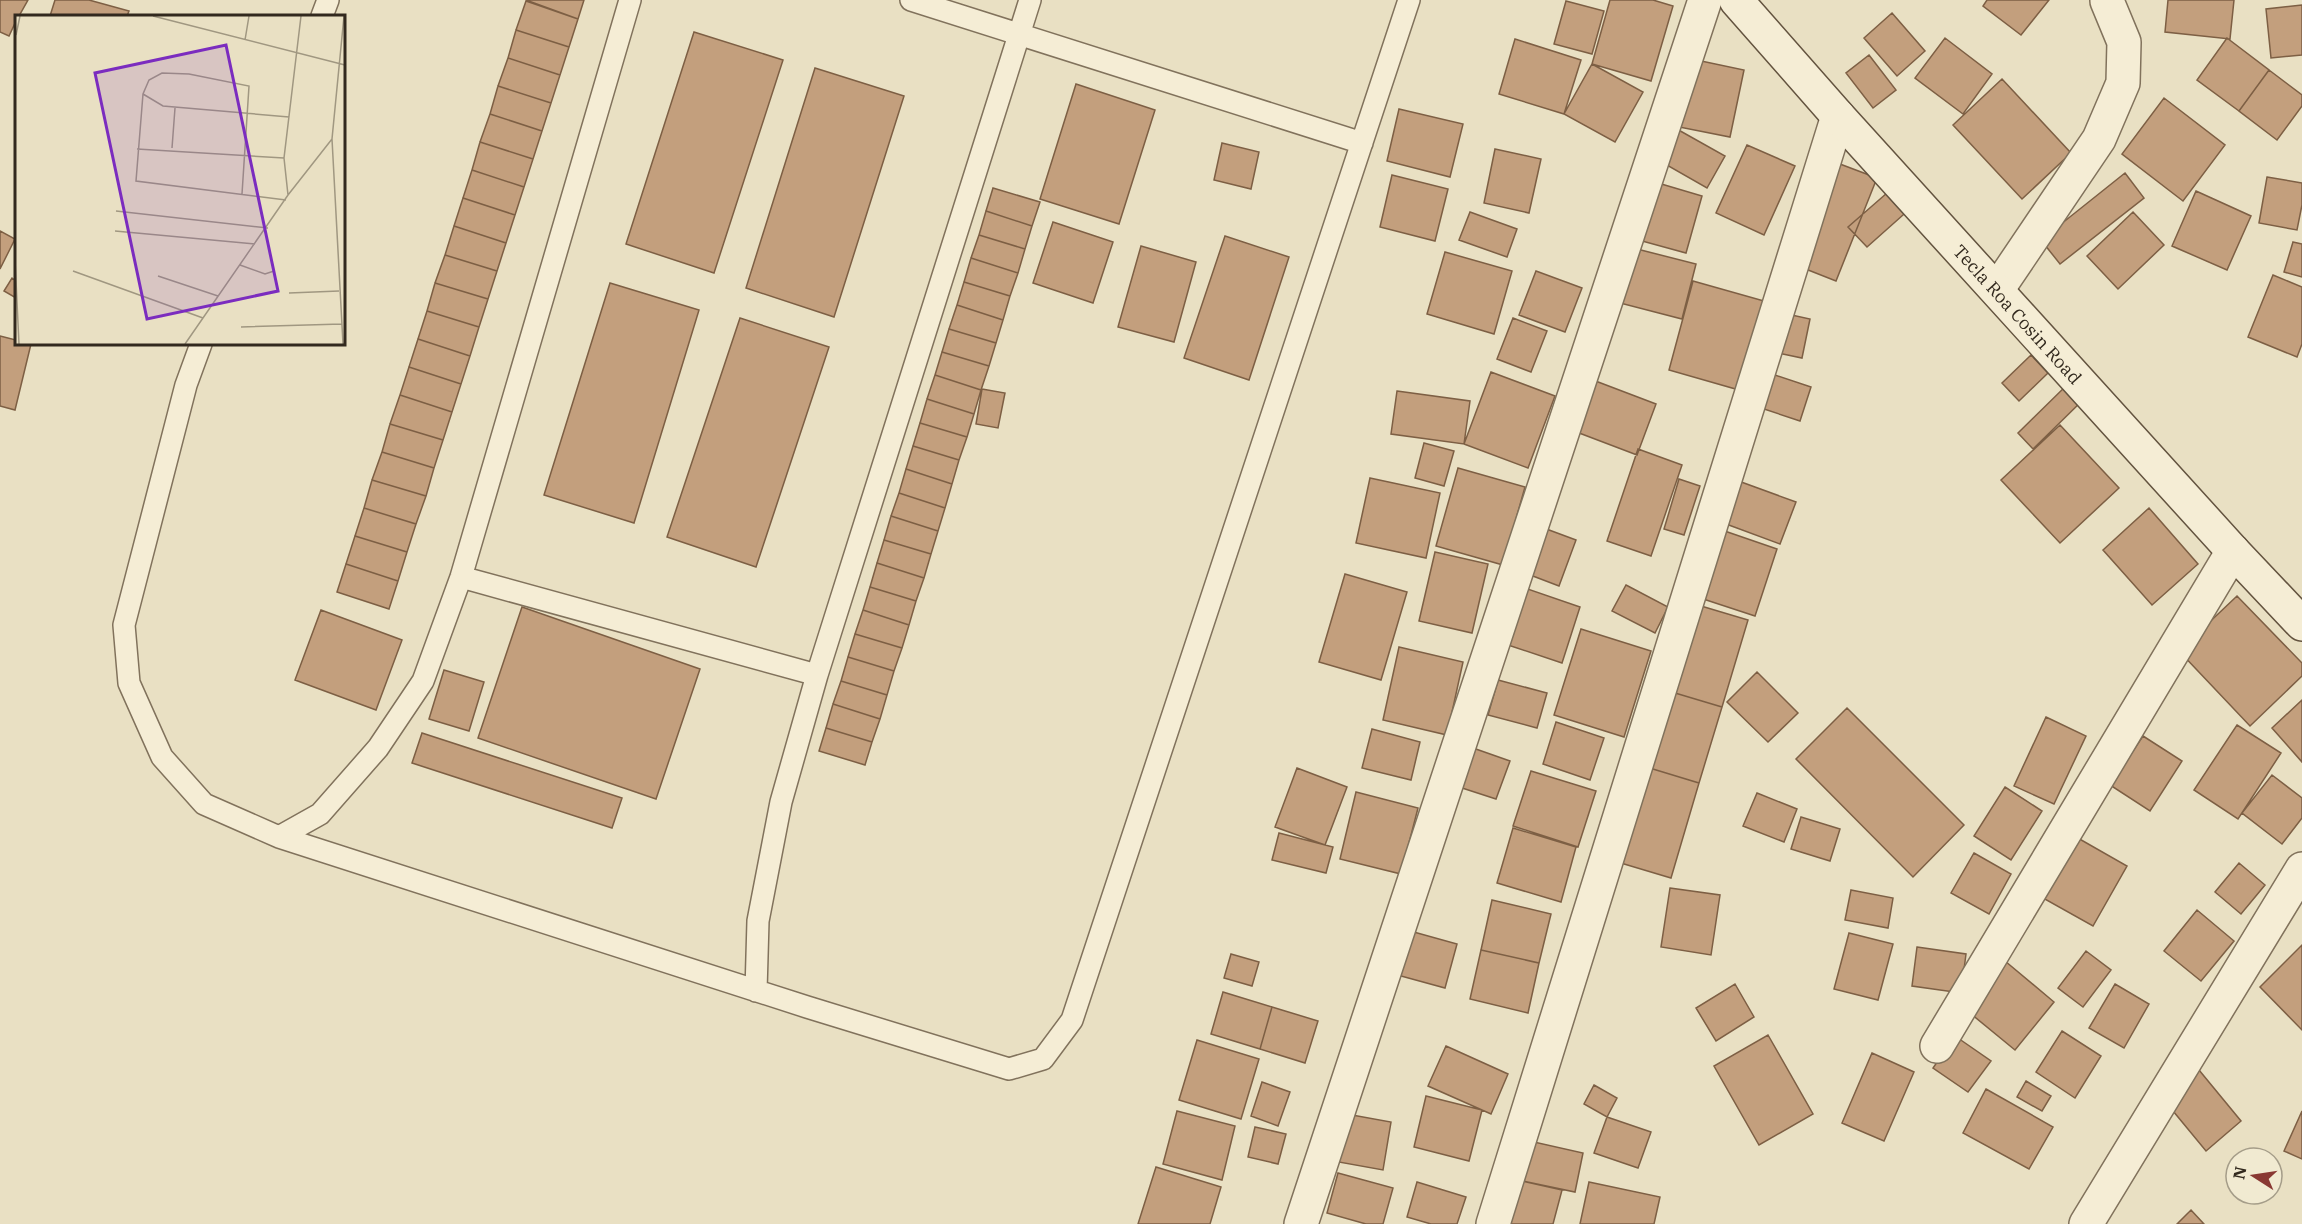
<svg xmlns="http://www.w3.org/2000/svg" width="2302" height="1224" viewBox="0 0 2302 1224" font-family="'IBM Plex Serif',serif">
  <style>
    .building { fill: #c39f7d; stroke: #7d5f44; stroke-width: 1.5 }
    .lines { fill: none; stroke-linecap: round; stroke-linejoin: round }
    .lane-casing { stroke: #81725c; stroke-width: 24 }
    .street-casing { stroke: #81725c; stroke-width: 36 }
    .secondary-casing { stroke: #63533f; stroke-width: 36 }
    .lane { stroke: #f5edd5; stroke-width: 21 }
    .street { stroke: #f5edd5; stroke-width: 33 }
    .secondary { stroke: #f5edd5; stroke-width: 33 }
    .labels { text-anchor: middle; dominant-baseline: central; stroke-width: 4.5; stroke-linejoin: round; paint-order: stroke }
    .street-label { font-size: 18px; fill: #32291e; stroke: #f1ead1 }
    .inset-road { fill: none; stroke: #a09781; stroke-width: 1.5 }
    .view { fill: #7b2cbf; fill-opacity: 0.15; stroke: #7b2cbf; stroke-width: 3 }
    .inset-edge { fill: none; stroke: #32291e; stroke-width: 3 }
  </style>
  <rect width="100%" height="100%" fill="#e9e0c3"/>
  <!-- building -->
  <path class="building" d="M0,0H28L19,16H16V21L9,36L0,32Z
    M55,0H89L129,11L127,16H50Z
    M526,0H584L578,19Z
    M1610,0H1653L1673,6L1651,81L1592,64Z
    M1987,0H2049L2021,35L1983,6Z
    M2168,0H2234L2230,39L2165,32Z
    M526,1L578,19L569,47L516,30Z
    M1566,1L1604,11L1592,54L1554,44Z
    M2302,5V55L2271,58L2266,9Z
    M1892,13L1925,51L1897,76L1864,38Z
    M516,30L569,47L560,75L508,58Z
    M694,32L783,60L714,273L626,244Z
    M1945,38L1992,74L1963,114L1915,78Z
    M2227,38L2269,70L2239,111L2197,80Z
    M1515,39L1581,60L1564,114L1499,94Z
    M1869,55L1896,90L1873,108L1846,73Z
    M508,58L560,75L551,103L498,86Z
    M1687,58L1744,70L1730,137L1674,126Z
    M1592,64L1643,92L1615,142L1564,114Z
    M815,68L904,96L834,317L746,288Z
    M2269,70L2302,95V106L2277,140L2239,111Z
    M2002,79L2071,153L2022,199L1953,125Z
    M1076,84L1155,110L1119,224L1040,199Z
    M498,86L551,103L542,131L490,114Z
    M2164,98L2225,145L2183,201L2122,154Z
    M1399,109L1463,124L1450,177L1387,161Z
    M490,114L542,131L533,159L480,142Z
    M1675,128L1725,156L1707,188L1658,160Z
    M480,142L533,159L524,187L472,170Z
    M1222,143L1259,152L1251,189L1214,180Z
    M1747,145L1795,166L1764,235L1716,213Z
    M1495,149L1541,159L1529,213L1484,203Z
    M1832,161L1877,178L1836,281L1793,264Z
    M472,170L524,187L515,215L463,198Z
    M2125,173L2144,198L2060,264L2041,240Z
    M1392,175L1448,189L1435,241L1380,227Z
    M2267,177L2302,183V205L2297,230L2259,223Z
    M1658,183L1702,196L1686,253L1642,241Z
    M1895,186L1912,207L1867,247L1848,227Z
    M993,188L1040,202L1032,226L986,211Z
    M2196,191L2251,216L2227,270L2172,246Z
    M463,198L515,215L506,243L454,226Z
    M986,211L1032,226L1025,249L979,235Z
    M1470,212L1517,229L1507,257L1459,240Z
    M2133,212L2164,245L2118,289L2087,256Z
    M1053,222L1113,242L1093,303L1033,283Z
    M454,226L506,243L497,271L445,255Z
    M0,231L15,239L0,269Z
    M979,235L1025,249L1018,273L971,258Z
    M1225,236L1289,257L1249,380L1184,358Z
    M2293,242L2302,244V277L2284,272Z
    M1141,246L1196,262L1174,342L1118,327Z
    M1633,248L1696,264L1682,319L1620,303Z
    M1445,252L1512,271L1494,334L1427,314Z
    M445,255L497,271L488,299L435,283Z
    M971,258L1018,273L1010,296L964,282Z
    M1536,271L1582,288L1565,332L1519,315Z
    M2273,275L2302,287V344L2297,357L2248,337Z
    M12,278L16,281V298L4,291Z
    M1693,281L1764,301L1739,390L1669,370Z
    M964,282L1010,296L1003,320L957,305Z
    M435,283L488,299L479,327L427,311Z
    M610,283L699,310L634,523L544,495Z
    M957,305L1003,320L996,343L949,329Z
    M427,311L479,327L470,356L418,339Z
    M1778,312L1810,319L1802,358L1769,351Z
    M740,318L829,347L756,567L667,537Z
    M1513,318L1547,331L1531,372L1497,359Z
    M949,329L996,343L989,366L942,352Z
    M0,336L16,340V344H31L15,410L0,406Z
    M418,339L470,356L461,384L409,367Z
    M942,352L989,366L981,390L935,375Z
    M2031,355L2048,373L2019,401L2002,383Z
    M409,367L461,384L452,412L400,395Z
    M1491,372L1555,396L1528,468L1464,444Z
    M1766,372L1811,387L1800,421L1755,406Z
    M935,375L981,390L974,414L927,399Z
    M1585,377L1656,404L1637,455L1566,428Z
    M2072,380L2087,396L2033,449L2018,433Z
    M982,389L1005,393L998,428L976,424Z
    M1397,391L1470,401L1464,444L1391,434Z
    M400,395L452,412L443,440L390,424Z
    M927,399L974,414L967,437L920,423Z
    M920,423L967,437L959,460L913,446Z
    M390,424L443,440L434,468L382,452Z
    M2060,425L2119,488L2060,543L2001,480Z
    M1424,443L1454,451L1444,486L1415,478Z
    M913,446L959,460L952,484L906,469Z
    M1638,449L1682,465L1651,556L1607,541Z
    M382,452L434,468L426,496L372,480Z
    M1458,468L1525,487L1503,565L1436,546Z
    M906,469L952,484L945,508L899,493Z
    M1370,478L1440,493L1426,558L1356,543Z
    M1679,479L1700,486L1684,535L1664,529Z
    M1733,479L1796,502L1780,544L1718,521Z
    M372,480L426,496L416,524L364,508Z
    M899,493L945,508L938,531L891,516Z
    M364,508L416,524L407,552L355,536Z
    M2149,508L2198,564L2152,605L2103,550Z
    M891,516L938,531L931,554L884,540Z
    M1541,527L1576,540L1559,586L1525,573Z
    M1713,527L1777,549L1755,616L1691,595Z
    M355,536L407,552L398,581L346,564Z
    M884,540L931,554L924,578L877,563Z
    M1435,552L1488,564L1472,633L1419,621Z
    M877,563L924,578L916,601L870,587Z
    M346,564L398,581L389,609L337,592Z
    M1345,574L1407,592L1381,680L1319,662Z
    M1626,585L1668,607L1655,633L1612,611Z
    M870,587L916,601L909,625L863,610Z
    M1522,587L1580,607L1562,663L1502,643Z
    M2237,596L2302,663V676L2250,726L2179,651Z
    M1691,603L1748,620L1722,707L1665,690Z
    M522,607L700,669L656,799L478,738Z
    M321,610L402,640L376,710L295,680Z
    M863,610L909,625L902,648L855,634Z
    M1581,629L1651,651L1624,737L1554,715Z
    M855,634L902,648L894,671L848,657Z
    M1399,647L1463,662L1447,735L1383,720Z
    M848,657L894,671L887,695L841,681Z
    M444,670L484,682L469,731L429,719Z
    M1757,672L1798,713L1768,742L1727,702Z
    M1498,680L1547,693L1537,728L1488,715Z
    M841,681L887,695L880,719L833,704Z
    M1665,690L1722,707L1699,783L1643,766Z
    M2302,700V762L2272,728Z
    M833,704L880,719L872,742L826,728Z
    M1847,708L1964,825L1913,877L1796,759Z
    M2046,717L2086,736L2054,804L2014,786Z
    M1556,722L1604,738L1590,780L1543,764Z
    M2237,725L2281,753L2238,819L2194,790Z
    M826,728L872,742L865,765L819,751Z
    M1372,729L1420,742L1411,780L1362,768Z
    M422,733L622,798L612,828L412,763Z
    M2143,736L2182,761L2150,811L2110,785Z
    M1473,748L1510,761L1496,799L1459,787Z
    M1643,766L1699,783L1671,878L1614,861Z
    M1297,768L1347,787L1325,845L1275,827Z
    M1531,771L1596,791L1578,847L1513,826Z
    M2272,775L2302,798V818L2282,844L2242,813Z
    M2005,787L2042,811L2011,860L1974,836Z
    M1356,792L1418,808L1401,874L1340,859Z
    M1757,793L1797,809L1784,842L1743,826Z
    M1801,817L1840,829L1830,861L1791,849Z
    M1513,828L1576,847L1561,902L1497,883Z
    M1279,833L1333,847L1326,873L1272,860Z
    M2069,833L2127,866L2093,926L2034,893Z
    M1974,853L2011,874L1989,914L1951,893Z
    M2239,863L2265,885L2241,914L2215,892Z
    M1670,888L1720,895L1711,955L1661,947Z
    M1851,890L1893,898L1888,928L1845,920Z
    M1492,900L1551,914L1539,963L1481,950Z
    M2197,910L2234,941L2201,981L2164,951Z
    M1403,929L1457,944L1445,988L1390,973Z
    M1849,933L1893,944L1878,1000L1834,989Z
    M2302,945V1030L2260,987Z
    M1917,947L1966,954L1961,993L1912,986Z
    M1481,950L1539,963L1528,1013L1470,999Z
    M2086,951L2111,970L2083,1007L2058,988Z
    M1231,954L1259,962L1252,986L1224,978Z
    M2005,961L2054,1002L2015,1050L1965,1009Z
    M1735,984L1754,1017L1716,1041L1696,1008Z
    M2115,984L2149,1004L2124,1048L2089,1028Z
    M1223,992L1272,1007L1260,1049L1211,1034Z
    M1272,1007L1318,1021L1305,1063L1260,1049Z
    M2062,1031L2101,1056L2075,1098L2036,1072Z
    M1768,1035L1813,1114L1759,1145L1714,1066Z
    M1955,1036L1991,1061L1968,1092L1933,1068Z
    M1197,1040L1259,1059L1241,1119L1179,1100Z
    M1446,1046L1508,1074L1491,1114L1428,1086Z
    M1872,1053L1914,1072L1884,1141L1842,1123Z
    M2199,1070L2241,1121L2206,1151L2164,1100Z
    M2026,1081L2051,1096L2042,1111L2017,1097Z
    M1262,1082L1290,1092L1278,1126L1251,1116Z
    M1594,1085L1617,1098L1607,1117L1584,1104Z
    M1986,1089L2053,1127L2029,1169L1963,1133Z
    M1426,1096L1482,1110L1469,1161L1414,1147Z
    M1177,1111L1235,1126L1222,1180L1163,1164Z
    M2302,1111V1159L2284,1151Z
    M1341,1113L1391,1122L1383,1170L1333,1161Z
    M1607,1117L1651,1132L1638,1168L1594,1153Z
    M1255,1127L1286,1134L1278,1164L1248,1157Z
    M1521,1139L1583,1153L1575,1192L1518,1180Z
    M1156,1167L1221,1187L1210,1224H1138Z
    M1338,1173L1393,1188L1383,1224H1366L1327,1213Z
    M1518,1180L1562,1190L1553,1224H1511L1503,1222Z
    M1417,1182L1466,1197L1457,1224H1431L1407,1217Z
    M1589,1182L1660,1197L1654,1224H1580Z
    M2191,1210L2204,1224H2177Z"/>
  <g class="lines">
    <!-- lane casing -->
    <g class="lane-casing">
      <path id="lane" d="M911,0L1362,143
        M322,16L328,0
        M201,344L186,385L124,625L129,683L162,757L204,804L279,837L807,1007L1009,1069L1043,1059L1072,1020L1409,0
        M461,577L817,675
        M279,837L320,814L378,748L423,681L461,577L630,0
        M756,991L758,921L781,802L817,675L1030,0"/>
    </g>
    <!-- street casing -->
    <g class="street-casing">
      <path id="street" d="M1997,290L2099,139L2123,83L2124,42L2107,1
        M1937,1046L2233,551
        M1301,1224L1705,0
        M1493,1224L1838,116
        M2086,1224L2302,869"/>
    </g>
    <!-- secondary casing -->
    <g class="secondary-casing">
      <g id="secondary">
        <path id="s1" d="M1736,0L1838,116L2233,551L2302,624"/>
      </g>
    </g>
    <!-- lane -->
    <use href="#lane" class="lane"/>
    <!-- street -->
    <use href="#street" class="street"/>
    <!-- secondary -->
    <use href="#secondary" class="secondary"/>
  </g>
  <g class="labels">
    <!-- street labels -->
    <g class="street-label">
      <text stroke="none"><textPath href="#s1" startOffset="422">Tecla Roa Cosin Road</textPath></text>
    </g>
  </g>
  <!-- overview -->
  <g transform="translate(15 15)">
    <rect width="330" height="330" fill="#e9e0c3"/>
    <path class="inset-road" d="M138,1L330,50M1,20L5,1M230,25L234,1M128,79L148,91L274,102M157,133L160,93M122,134L269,143M227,179L234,71L174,59L147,58L134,65L128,79L121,166L271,185M273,180L269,143L286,1M101,196L253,213M100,216L240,229M0,245L4,329M225,250L250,259L259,256M58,256L188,303M143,261L203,281M274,278L324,276M226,312L327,309M170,329L273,180L317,124M328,329L317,124L329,1"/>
    <path class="view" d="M211,30L263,276L132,304L80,58Z"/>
    <rect width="330" height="330" class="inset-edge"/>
  </g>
  <!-- north arrow -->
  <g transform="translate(2254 1176) rotate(282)"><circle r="28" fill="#f1ead1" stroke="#a59d89" stroke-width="1.5"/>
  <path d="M0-4.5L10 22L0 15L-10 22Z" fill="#893832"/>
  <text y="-9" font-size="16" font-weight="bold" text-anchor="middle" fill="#32291e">N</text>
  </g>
</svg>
